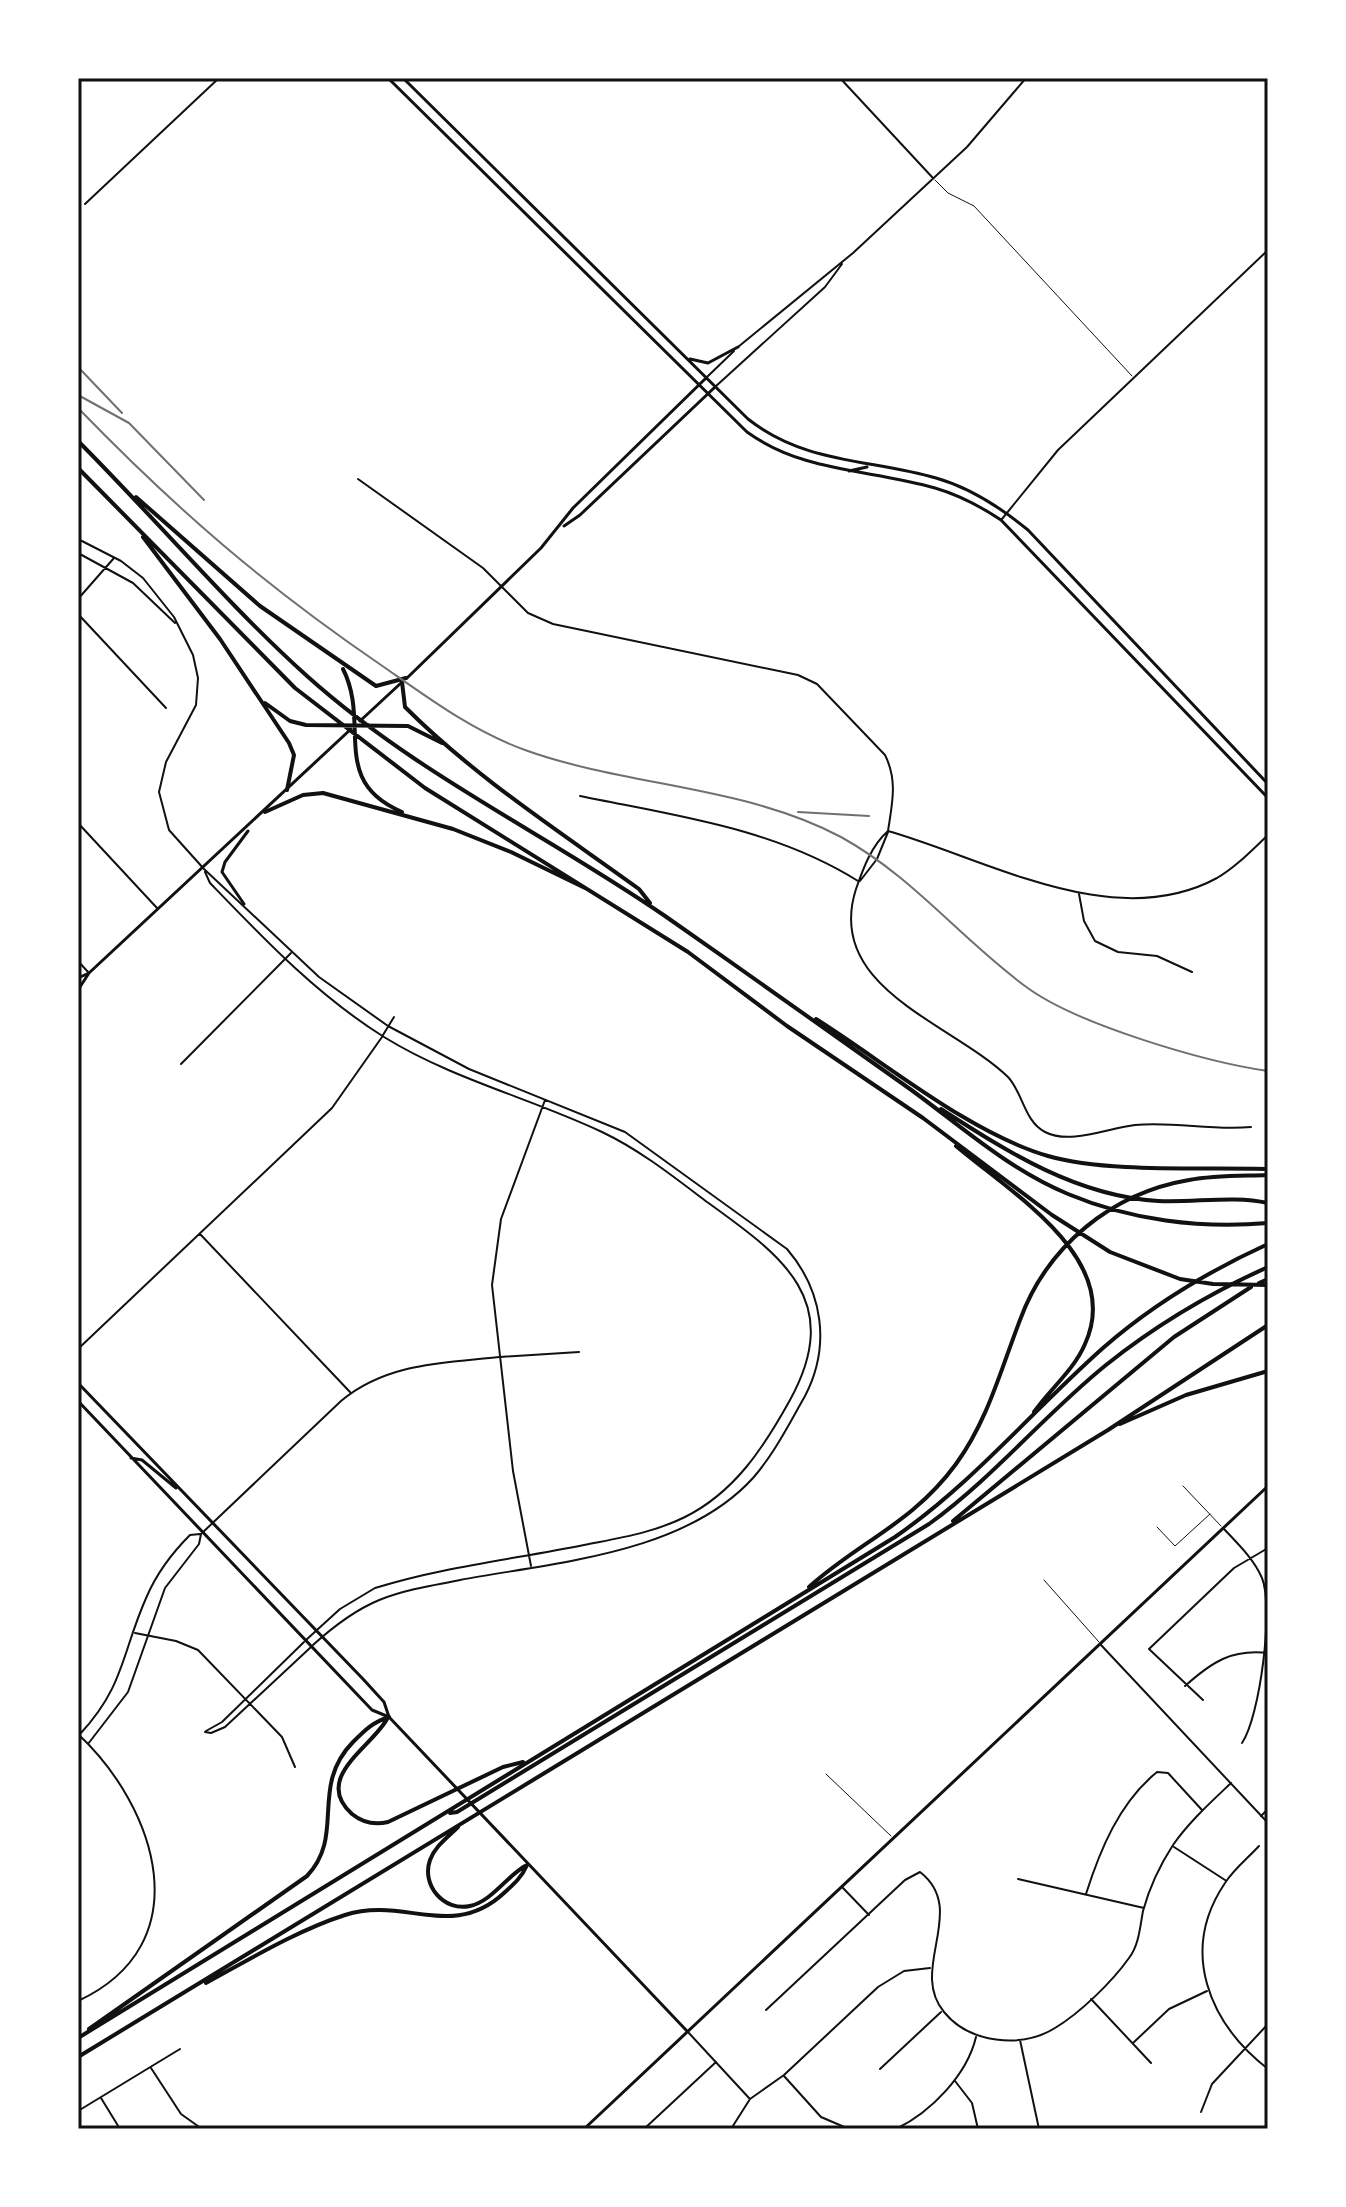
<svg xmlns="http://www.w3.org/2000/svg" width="1346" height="2207" viewBox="0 0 1346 2207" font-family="'Golos Text',sans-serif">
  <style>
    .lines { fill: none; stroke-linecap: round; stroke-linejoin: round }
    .service { stroke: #111; stroke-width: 1 }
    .minor { stroke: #111; stroke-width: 2 }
    .tertiary { stroke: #111; stroke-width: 2 }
    .secondary { stroke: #111; stroke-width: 3 }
    .motorway { stroke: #111; stroke-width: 4 }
    .rail { stroke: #707070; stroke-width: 2 }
    .neatline { fill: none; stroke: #111; stroke-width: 3 }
  </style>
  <rect width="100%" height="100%" fill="#fff"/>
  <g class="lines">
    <!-- service -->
    <path class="service" d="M935,180L948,193L974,206L1132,376
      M1183,1486L1221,1526
      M1157,1527L1175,1546L1210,1514
      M1044,1580L1099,1642
      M826,1774L891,1836"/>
    <!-- minor -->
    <path class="minor" d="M840,78L932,177
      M85,204L219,78
      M738,347L853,253L967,147L1026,78
      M707,377L734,351
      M715,387L825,287L842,264
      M358,479L483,568L501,586
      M78,614L166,708
      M580,796C677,816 773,828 858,881
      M78,823L157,908
      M888,831C871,846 863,869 856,889C824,988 952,1023 1008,1077C1023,1093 1024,1121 1045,1132C1070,1145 1108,1128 1135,1125C1174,1121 1212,1131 1251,1127
      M860,881L877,859L888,832
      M1079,894L1084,921L1095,941L1118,952L1157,956L1192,972
      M78,961L88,972
      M383,1035L394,1017
      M181,1064L291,953
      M500,1357L579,1352
      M1224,1529C1238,1544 1254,1559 1262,1578C1274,1607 1260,1717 1242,1743
      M135,1633L176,1641L198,1650L282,1737L295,1767
      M1185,1686C1212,1662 1231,1649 1268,1653
      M1203,1700L1149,1649L1234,1568L1268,1548
      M206,1731L222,1722L304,1642
      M205,1732L211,1733L225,1727L311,1647
      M1261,1816L1268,1809
      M1259,1846C1248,1858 1234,1869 1225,1883C1179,1951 1209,2023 1268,2069
      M1174,1847L1225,1880
      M1018,1879L1144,1908
      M843,1888L869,1915
      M1086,1894C1100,1850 1119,1803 1157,1772L1168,1773L1202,1810
      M1268,1945V1961
      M1091,1999L1151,2063
      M766,2010L905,1880L920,1872C969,1910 908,1969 944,2012C969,2043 1021,2049 1055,2028C1080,2013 1112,1982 1129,1958C1139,1945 1140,1927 1143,1911C1149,1889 1160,1865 1173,1845C1189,1822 1210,1803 1231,1783
      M688,2032L749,2098
      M1020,2040L1039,2129
      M1133,2043L1169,2009L1207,1991
      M151,2068L181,2114L202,2129
      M880,2069L941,2012
      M784,2076L821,2117L849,2129
      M955,2081L972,2103L978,2129
      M101,2098L120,2129
      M78,2111L180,2049
      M1201,2112L1212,2084L1268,2024
      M644,2129L716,2062
      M731,2129L750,2099L784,2075L878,1987L904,1971L930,1968
      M896,2129C931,2112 967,2075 976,2037"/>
    <!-- tertiary -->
    <path class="tertiary" d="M1002,519L1058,450L1268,250
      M78,539L121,561L143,578L174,617L193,655L198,678L196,705L166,762L159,792L169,830L204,869L319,977L388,1026L469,1069L625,1132L787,1249C823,1291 831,1346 805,1396C789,1424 774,1454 753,1478C684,1554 556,1562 460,1580C392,1593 366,1597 313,1645
      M78,553L133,583L175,623
      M501,586L528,613L553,624L798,675L817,684L885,755C898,781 892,804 888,831C987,859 1114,934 1217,878C1236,867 1252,850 1268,835
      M78,599L114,558
      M205,872L210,883C264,939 317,995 384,1037C452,1079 530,1098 602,1132C640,1150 674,1177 707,1202C782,1256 845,1300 790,1400C764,1447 735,1492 685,1517C653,1533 619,1538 584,1545C515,1559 442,1567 375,1588L340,1609L306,1640
      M200,1234L350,1392
      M78,1349L332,1108L382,1037
      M531,1566L513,1471L492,1285L501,1219L545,1100
      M1101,1645L1268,1823
      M78,1734C157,1808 201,1944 78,2001
      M80,1734C125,1686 122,1651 147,1596C157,1573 172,1553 190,1535L200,1534
      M88,1744L128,1692L165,1588L199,1544L201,1534L341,1401C386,1363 443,1363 499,1357"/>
    <!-- secondary -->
    <path class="secondary" d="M388,78L747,432C804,473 870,469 935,488C959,495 980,506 1001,520L1268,798
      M403,78L748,419C805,464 870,459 936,478C971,488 1000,507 1028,530L1268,784
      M690,359L708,363L738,347
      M849,471L867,467
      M564,526L580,515L714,388
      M407,678L541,548L573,508L706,378
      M360,721L401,683
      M244,904L222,872L225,862L248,831
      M78,978L89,973
      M78,990L89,973L351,729
      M78,1383L363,1679L384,1702L389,1717
      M78,1401L372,1710L389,1717L686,2030
      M131,1458L142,1460L176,1488
      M584,2129L1268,1486"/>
    <!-- motorway -->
    <path class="motorway" d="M78,441C155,518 226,603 307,676C416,774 546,834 665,916C747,973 828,1031 910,1089C961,1126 1008,1169 1068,1194C1130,1220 1200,1229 1268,1223
      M78,468L295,688L425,788L688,952L787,1026L923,1118L1052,1215L1110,1252L1180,1279L1213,1284L1268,1285
      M136,497L260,606L376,686L406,678
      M143,537L220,639L289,743L294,755L287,790
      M343,669C371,724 329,781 402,812
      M402,682L405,707C475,777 559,831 639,889L650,903
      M265,703L290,721L306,725L408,726L442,743
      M265,812L303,795L323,793L453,829L511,852L585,888
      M816,1019C886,1063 969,1133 1048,1156C1107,1173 1204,1167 1268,1169
      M941,1109C1008,1152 1076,1196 1158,1201C1194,1203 1233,1195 1268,1203
      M956,1146C1011,1193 1124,1259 1085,1344C1074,1370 1050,1389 1034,1412
      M1259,1283L1268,1279
      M1120,1424L1186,1395L1268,1371
      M953,1521L1174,1337L1251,1287
      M809,1587C860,1541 912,1524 956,1464C988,1420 1001,1369 1020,1320C1047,1246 1112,1193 1189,1180C1215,1175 1242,1176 1268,1175
      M387,1719C372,1747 312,1778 352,1814C363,1823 375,1825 388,1822L503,1767L523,1762
      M450,1813L457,1812L929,1524C994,1477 1044,1415 1106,1365C1156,1325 1210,1293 1268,1267
      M458,1827C448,1837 435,1846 430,1860C421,1885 444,1912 470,1906C492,1901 506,1877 525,1866
      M206,1983C250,1959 298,1930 345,1915C404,1896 452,1941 504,1893C514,1884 522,1877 527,1865
      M89,2029L307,1876C346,1835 309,1787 353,1742C365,1730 373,1722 389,1717
      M78,2038L895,1537C973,1483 1032,1411 1103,1348C1152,1305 1209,1271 1268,1244
      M78,2057L1108,1430L1268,1325"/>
    <!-- rail -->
    <path class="rail" d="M78,367L122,413
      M78,395L129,423L204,500
      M78,408C177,510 264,585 381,665C427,697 472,731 525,750C628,787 743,785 841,837C912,876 961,939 1025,986C1075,1024 1205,1062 1268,1071
      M798,812L869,816"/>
  </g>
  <!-- border -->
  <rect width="1346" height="2207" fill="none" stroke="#ffffff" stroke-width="160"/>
  <rect x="80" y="80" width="1186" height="2047" class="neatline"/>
</svg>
